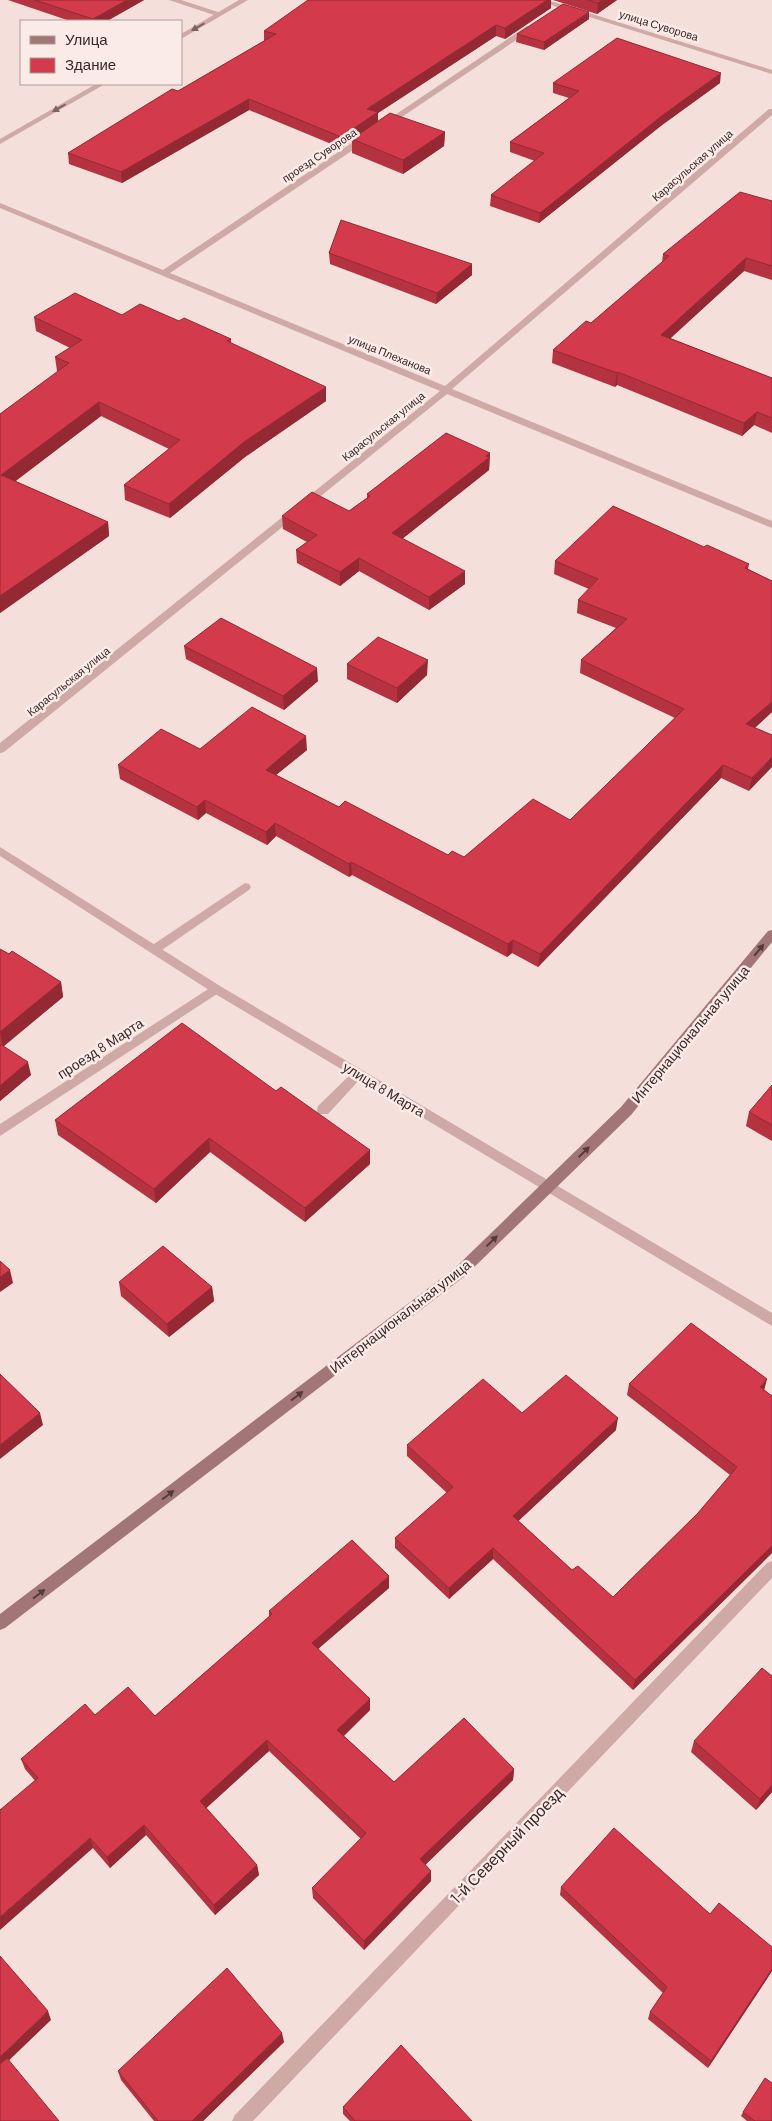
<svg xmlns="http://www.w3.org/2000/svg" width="772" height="2121" viewBox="0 0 772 2121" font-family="Barlow,sans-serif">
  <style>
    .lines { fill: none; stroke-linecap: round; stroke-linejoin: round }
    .service { fill: #cea9a5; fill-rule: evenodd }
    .minor { fill: #cea9a5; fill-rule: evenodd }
    .tertiary { fill: #cea9a5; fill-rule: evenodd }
    .secondary { fill: #a27676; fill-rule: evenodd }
    .wall { fill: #b53240 }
    .shaded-wall { fill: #942934 }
    .building { fill: #d33a4b; stroke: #942934 }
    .oneway { fill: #7c6260 }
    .oneway2 { fill: #533b3c }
    .labels { text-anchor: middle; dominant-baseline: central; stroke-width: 5; stroke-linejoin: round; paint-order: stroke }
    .far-street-label { font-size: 11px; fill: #392728; stroke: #fbebe7 }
    .street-label { font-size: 14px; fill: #392728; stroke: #fbebe7 }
    .near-street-label { font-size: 16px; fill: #392728; stroke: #fbebe7 }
  </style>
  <rect width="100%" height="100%" fill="#f4dfda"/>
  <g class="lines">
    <!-- service -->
    <path class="service" d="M169,0H181L224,14L217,16Z
      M245,883L249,884L251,887L249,890L159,952H151L149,949L151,946Z
      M358,1069L362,1071L364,1074L362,1077L328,1114H318L317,1110L318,1106L354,1071Z"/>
    <!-- minor -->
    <path class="minor" d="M535,0H547L772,70V74Z
      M527,26L534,28L387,127L380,125Z
      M769,109H772V115L452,389L772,521V528L447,394L4,752L0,753V743L440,391L0,208V203L163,270L362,136H368V140L170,273L445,386Z
      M216,984L220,986L222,989L220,992L0,1136V1124Z
      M772,1561V1578L253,2121H232L235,2115L767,1563Z"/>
    <!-- tertiary -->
    <path class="tertiary" d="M239,0H248L181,39V34Z
      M96,84H105L0,144V139Z
      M0,847L220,986L772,1313V1326L212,992L0,856Z"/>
    <!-- secondary -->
    <path class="secondary" d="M772,930V942L631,1115L465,1276L5,1628L0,1630V1614L455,1268L621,1107L768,931Z"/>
  </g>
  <!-- wall -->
  <path class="wall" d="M8,0H144L107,21H70Z
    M553,0H617L597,14Z
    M551,8L505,39L496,36L378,113V121L445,132L444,146L403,174L352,153V141L341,148L249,110L122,183L69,164L68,153L178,91L264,41V31Z
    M589,19L544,50L516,42L517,34Z
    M553,83H720L662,125L539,223L490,206L491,195L535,161L510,152V142L569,98L553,93Z
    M772,201V280L744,271L670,338L772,378V433L754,425L742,436L617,385L615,387L552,363L553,350L591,323L662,263L663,254Z
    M329,253L472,264V275L436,304L330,264Z
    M122,315L179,321L231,339V343L326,401L245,457L170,518L125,500L124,485L169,449L101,416L15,481L108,522L109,536L0,613V414L58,372L57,371L55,357L70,348L36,331L34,317Z
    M490,453L489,470L402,539L465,584L429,610L359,571L340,586L297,563L296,550L307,542L283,529L282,516L349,511L367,498V494Z
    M704,547L749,564L748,569L772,581V712L755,728L772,735L749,791L721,778L538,967L512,953L507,957L352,875L349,877L276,836L267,845L206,813L198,820L120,779L118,765L200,749L307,750L276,775L339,807L448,855L464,857L570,820L675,718L580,673L581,660L616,628L577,613L578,600L589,589L554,574L555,561Z
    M184,646L318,681L284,710L186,659Z
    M347,664L427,675L397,703L347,679Z
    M0,949L61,982L63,997L3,1046L31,1075L0,1101Z
    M772,1085V1141L746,1126L749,1112Z
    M276,1091L370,1150V1164L305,1222L210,1152L156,1203L58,1135L55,1120Z
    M119,1282L212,1287L214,1301L169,1337L121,1296Z
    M629,1384L764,1390L772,1396V1553L633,1690L493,1559L449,1599L395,1548V1538L447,1493L407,1456V1445L522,1413L616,1430L518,1521L572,1570L613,1597L698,1513L730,1475L627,1395Z
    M389,1588L318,1649L370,1699V1710L344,1736L394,1782L514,1769L513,1780L425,1865L431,1881L364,1950L313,1898L312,1888L361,1839L269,1751L206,1808L257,1865L259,1875L215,1915L146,1835L110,1868L25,1769L21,1759L95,1715L155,1716L269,1617V1611Z
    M694,1741L772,1792L756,1810L691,1752Z
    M561,1887L710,1914L772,1947V1971L708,2068L648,2019L650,2012L663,1993L560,1895Z
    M284,2042L203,2121H154L121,2080L118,2071Z
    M343,2107L472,2121H350L343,2114Z
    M743,2112L772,2121H747L741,2116Z"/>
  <!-- shaded-wall -->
  <path class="shaded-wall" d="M127,0H144L107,21H93V19Z
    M547,0H551V8L505,39V28Z
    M602,0H617L597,14L598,3Z
    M589,12V19L544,50V42Z
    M496,25V36L378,113V123L352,139V141L341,148V137L367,109Z
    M721,73L720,83L662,125L539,223L540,213L663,115Z
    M249,99V110L122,183L121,172Z
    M445,132L444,146L403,174V160Z
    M746,258L744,271L660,348L661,335Z
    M472,264V275L436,304L437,293Z
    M618,372L617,385L615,387L617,373Z
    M326,387V401L245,457L170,518L169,504L244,442Z
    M99,402L101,416L4,490L1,475Z
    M757,412L754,425L742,436L744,423Z
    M490,453L489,470L392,547V533Z
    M108,522L109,536L0,613V596Z
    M359,558V571L340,586V572Z
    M465,571V584L429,610V597Z
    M428,660L427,675L397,703V688Z
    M317,668L318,681L284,710L283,696Z
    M772,702V712L744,737L746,724Z
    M306,736L307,750L266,783V770Z
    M772,757V767L749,791L752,778Z
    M723,765L721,778L538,967L540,954Z
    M205,800L206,813L198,820L197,807Z
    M275,823L276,836L267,845L266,832Z
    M351,862L352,875L349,877V864Z
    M513,940L512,953L507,957L508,944Z
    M61,982L63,997L3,1047L0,1032Z
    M28,1062L31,1075L0,1101V1086Z
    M209,1138L210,1152L156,1203L154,1189Z
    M370,1150V1164L305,1222V1208Z
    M10,1270L13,1283L0,1292V1277Z
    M212,1287L214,1301L169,1337L167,1324Z
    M767,1379L764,1391L760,1387Z
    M40,1413L43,1425L0,1459V1445Z
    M618,1418L616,1430L512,1527L513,1516Z
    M772,1546V1553L633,1690L635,1680Z
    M493,1548V1559L449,1599V1588Z
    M389,1576V1588L312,1654V1643Z
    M370,1699V1710L338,1741L337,1730Z
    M267,1740L269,1751L202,1812L200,1801Z
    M514,1769L513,1780L420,1870V1859Z
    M772,1785V1792L756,1810L760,1799Z
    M144,1825L146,1835L110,1868L107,1857Z
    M90,1838L93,1848L0,1930V1917Z
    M257,1865L259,1875L215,1915L214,1905Z
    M431,1871V1881L364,1950V1941Z
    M772,1969V1971L708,2068L711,2061Z
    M48,2011L51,2020L0,2069V2057Z
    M282,2033L284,2042L203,2121H192Z"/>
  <!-- building -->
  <path class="building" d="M35,0H127L93,19Z
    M308,0H547L505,28L496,25L367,109L378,112L341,137L249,99L121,172L68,153L172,89L178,91L276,34L264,31Z
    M588,0H602L598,3Z
    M563,4L589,12L544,42L517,34Z
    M617,38L721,73L663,115L540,213L491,195L544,153L510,142L579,91L553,83Z
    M390,113L445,132L403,160L352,139Z
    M740,192L772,201V266L746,258L661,335L772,378V418L757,412L744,423L618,372L617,373L553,350L586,321L591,323L669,256L663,254Z
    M341,220L472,264L437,293L329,253Z
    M75,293L122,315L140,304L179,321L184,318L231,339L227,341L326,387L244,442L169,504L124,485L180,440L99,402L1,475L108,522L0,596V414L69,363L55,357L82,340L34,317Z
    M446,433L490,453L486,456L490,457L392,533L465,571L429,597L359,558L340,572L296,550L317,535L282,516L312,492L349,511L370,496L367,494Z
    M613,506L704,547L707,545L749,564L745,568L772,581V702L746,724L772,735V757L752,778L723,765L540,954L513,940L508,944L351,862L349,864L275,823L266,832L205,800L197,807L118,765L161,729L200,749L252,707L306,736L266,770L339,807L345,801L448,855L452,851L464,857L533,799L570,820L684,709L581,660L627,619L578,600L598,579L555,561Z
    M221,618L317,668L283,696L184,646Z
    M378,637L428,660L397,688L347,664Z
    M0,949L9,954L12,951L61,982L0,1032Z
    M182,1023L276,1091L281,1087L370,1150L305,1208L209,1138L154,1189L55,1120Z
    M0,1044L28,1062L0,1086Z
    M772,1085V1125L749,1112Z
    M163,1246L212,1287L167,1324L119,1282Z
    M0,1261L10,1270L0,1277Z
    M691,1323L767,1379L760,1387L772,1396V1546L635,1680L493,1548L449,1588L395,1538L453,1487L407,1445L483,1379L522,1413L566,1375L618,1418L513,1516L572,1570L578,1566L613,1597L698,1513L737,1467L629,1384Z
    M0,1374L40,1413L0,1445Z
    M352,1540L389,1576L312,1643L370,1699L337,1730L394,1782L464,1718L514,1769L420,1859L431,1871L364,1941L312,1888L366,1833L267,1740L200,1801L257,1865L214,1905L144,1825L107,1857L90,1838L0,1917V1810L38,1778L21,1759L85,1704L95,1715L128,1687L155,1716L272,1614L269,1611Z
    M762,1668L772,1676V1785L760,1799L694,1741Z
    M614,1828L710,1914L719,1903L772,1947V1969L711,2061L650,2012L667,1987L561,1887Z
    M0,1956L48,2011L0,2057Z
    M227,1968L282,2033L192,2121H158L118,2071Z
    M401,2045L472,2121H355L343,2107Z
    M7,2058L59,2121H0V2064Z
    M765,2078L772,2083V2121H755L743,2112Z"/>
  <!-- one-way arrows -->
  <defs><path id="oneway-solid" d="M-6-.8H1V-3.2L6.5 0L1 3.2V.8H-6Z" transform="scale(1.25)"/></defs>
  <g class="oneway">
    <use href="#oneway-solid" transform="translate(198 27) rotate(150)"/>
    <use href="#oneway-solid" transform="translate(59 108) rotate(150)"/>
  </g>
  <g class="oneway2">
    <use href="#oneway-solid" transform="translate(759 950) rotate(-50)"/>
    <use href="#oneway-solid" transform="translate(584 1152) rotate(-44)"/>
    <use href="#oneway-solid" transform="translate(492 1241) rotate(-44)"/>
    <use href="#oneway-solid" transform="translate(297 1396) rotate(-37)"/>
    <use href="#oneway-solid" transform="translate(168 1495) rotate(-37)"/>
    <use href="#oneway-solid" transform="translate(39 1594) rotate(-37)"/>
  </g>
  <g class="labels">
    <!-- far-street labels -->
    <g class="far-street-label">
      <text transform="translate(659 25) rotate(17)">улица Суворова</text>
      <text transform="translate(319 155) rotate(-34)">проезд Суворова</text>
      <text transform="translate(692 165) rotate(-41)">Карасульская улица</text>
      <text transform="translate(390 354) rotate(22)">улица Плеханова</text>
      <text transform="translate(383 426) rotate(-39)">Карасульская улица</text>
      <text transform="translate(68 681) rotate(-39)">Карасульская улица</text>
    </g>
    <!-- street labels -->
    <g class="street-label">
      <text transform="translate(690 1034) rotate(-50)">Интернациональная улица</text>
      <text transform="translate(100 1048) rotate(-33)">проезд 8 Марта</text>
      <text transform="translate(384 1089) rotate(31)">улица 8 Марта</text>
      <text transform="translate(400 1316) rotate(-38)">Интернациональная улица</text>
    </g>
    <!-- near-street labels -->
    <g class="near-street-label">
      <text transform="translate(506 1845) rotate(-46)">1-й Северный проезд</text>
    </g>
  </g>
  <!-- legend -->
  <rect x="20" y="20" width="162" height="65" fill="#fbebe7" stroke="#ad9d9b"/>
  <rect x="30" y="36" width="25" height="8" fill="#a27676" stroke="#ad9d9b"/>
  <text x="65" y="45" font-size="15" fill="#392728">Улица</text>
  <rect x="30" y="58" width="25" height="15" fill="#d33a4b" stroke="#ad9d9b"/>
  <text x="65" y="70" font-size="15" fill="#392728">Здание</text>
</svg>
